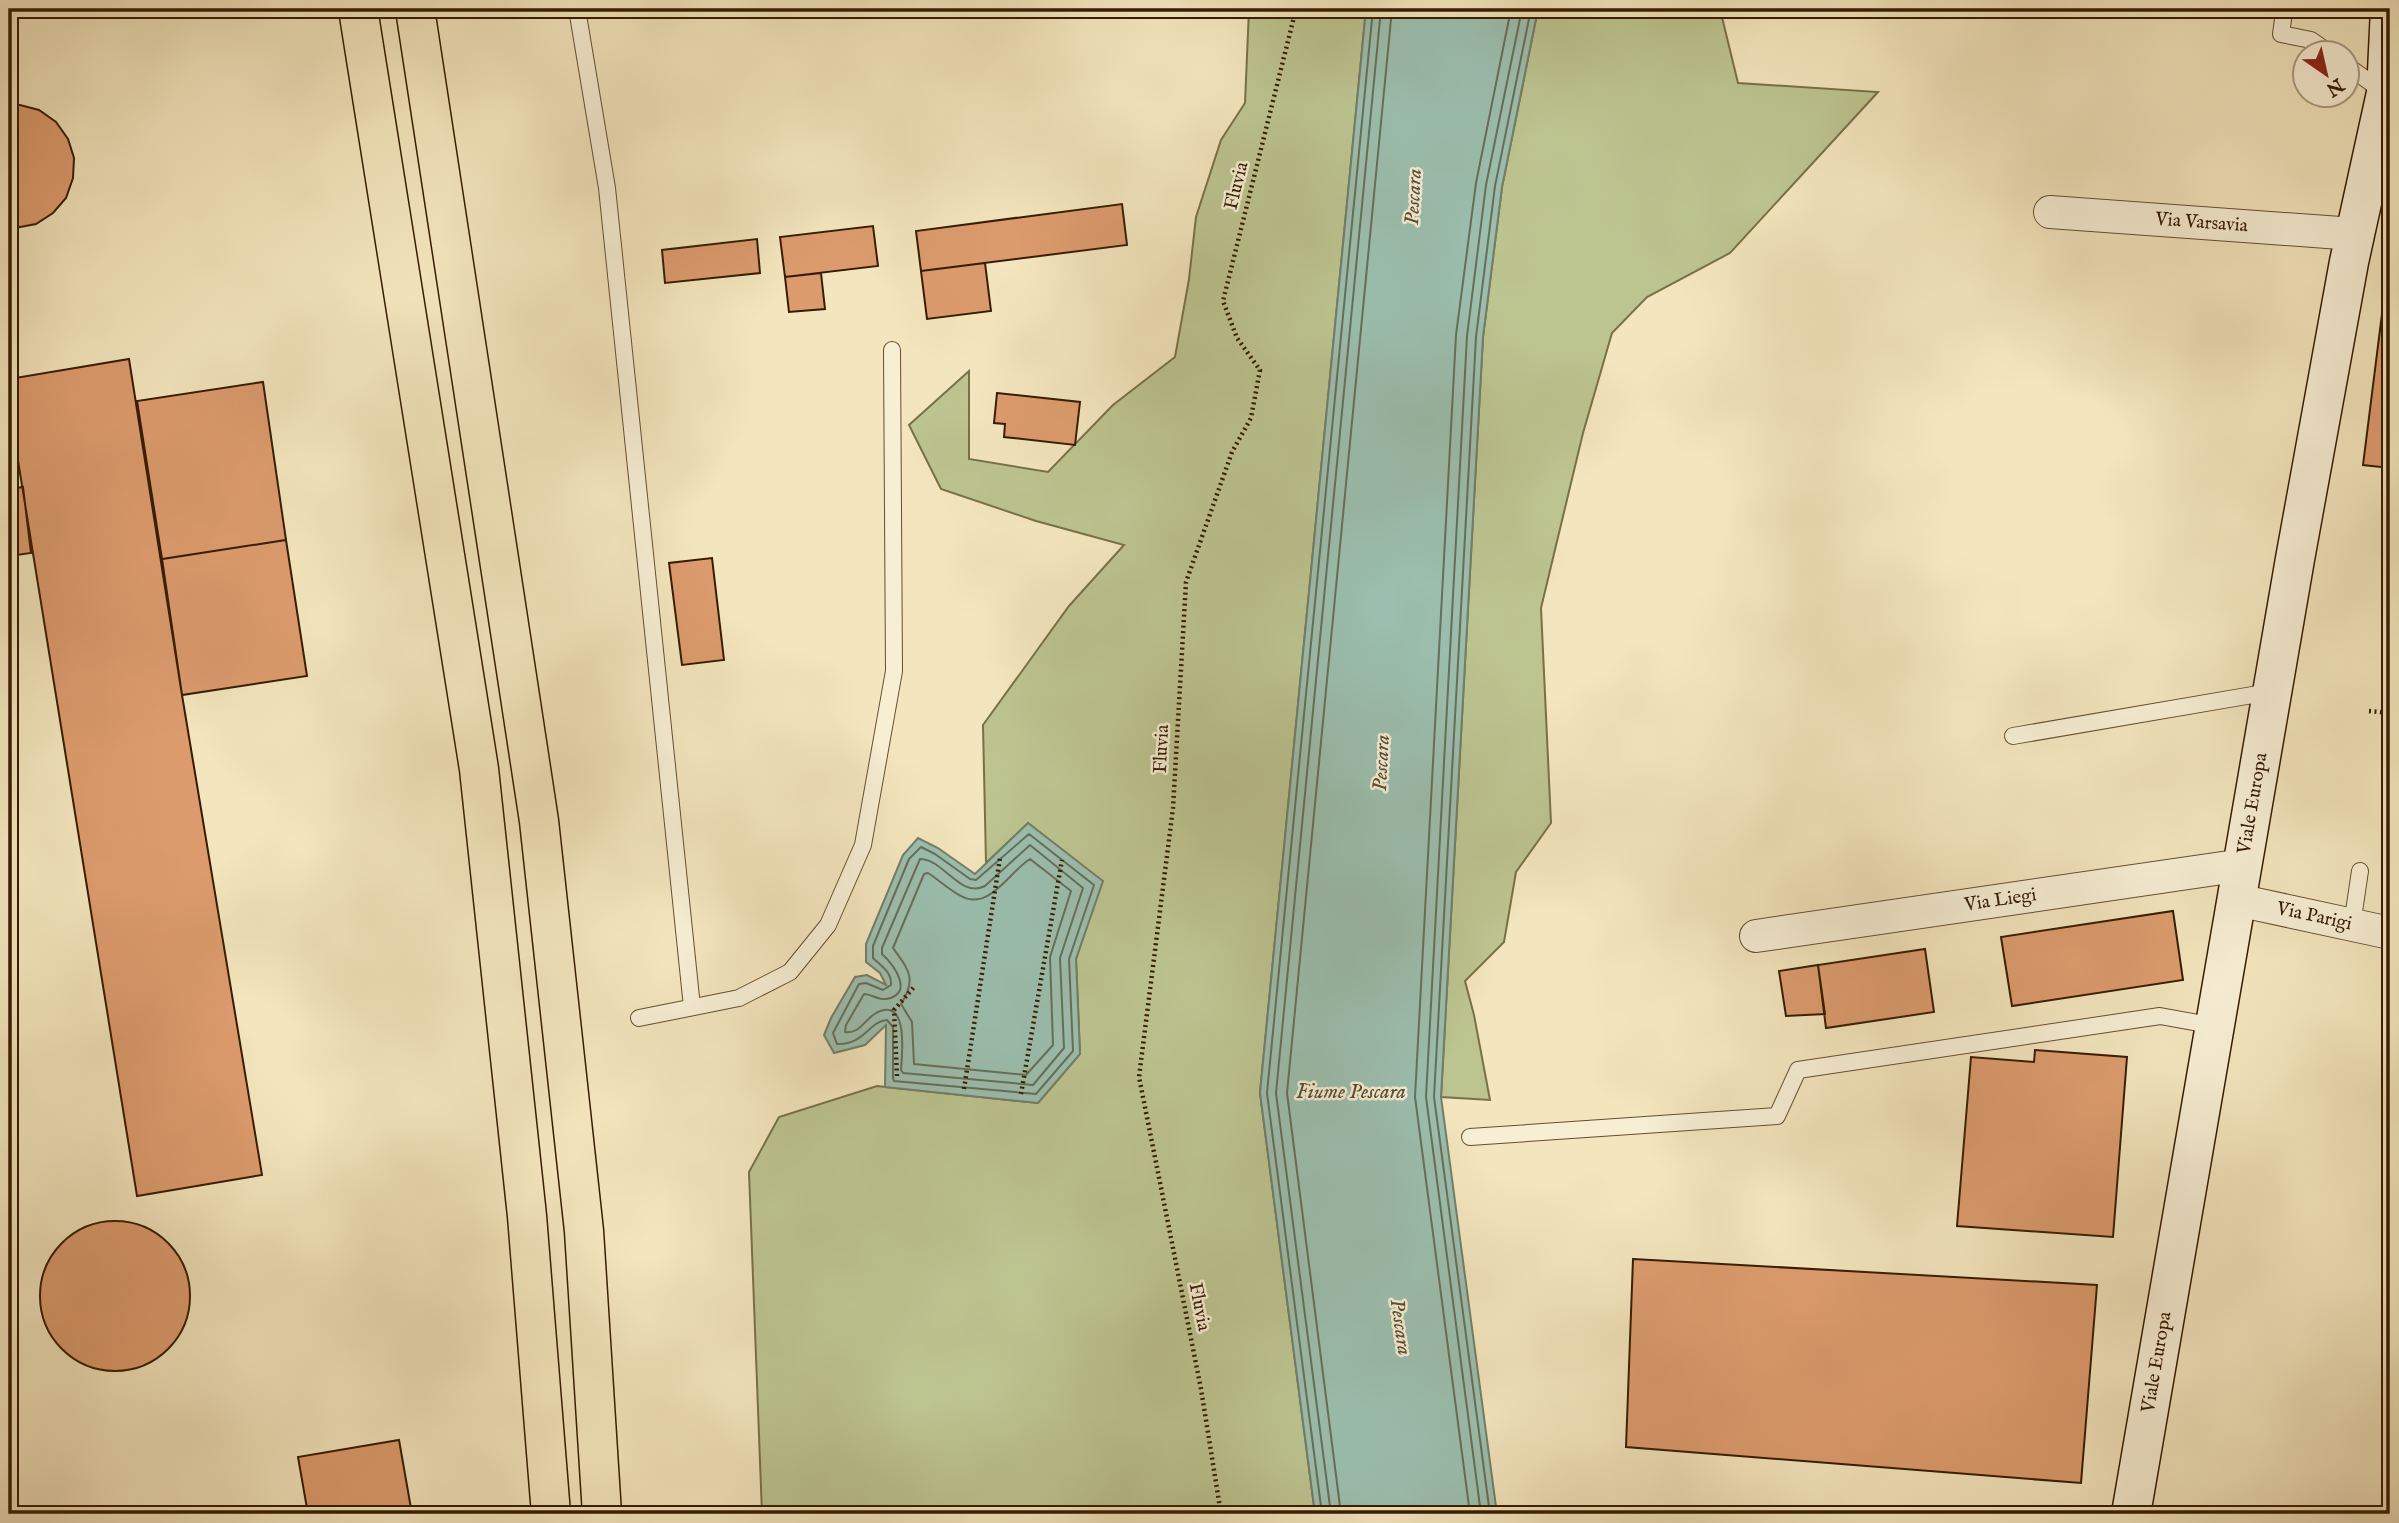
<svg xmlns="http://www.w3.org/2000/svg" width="2399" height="1523" viewBox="0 0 2399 1523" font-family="'IM FELL English',serif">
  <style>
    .green { fill: #bcc490; stroke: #797048; stroke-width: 2 }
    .water { fill: #9bbfaf; stroke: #737e69; stroke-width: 2 }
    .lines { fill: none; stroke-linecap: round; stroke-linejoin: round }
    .shore { stroke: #686e58; stroke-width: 2 }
    .building { fill: #dc9b6d; stroke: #361c01; stroke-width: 2 }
    .lane-casing { stroke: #654e30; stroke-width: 18 }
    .street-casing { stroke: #654e30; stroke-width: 34 }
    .secondary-casing { stroke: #361c01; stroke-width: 41 }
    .highway-casing { stroke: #361c01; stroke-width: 41 }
    .path { stroke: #361c01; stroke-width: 4.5; stroke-dasharray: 2 3.5; stroke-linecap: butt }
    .lane { stroke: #f7eed4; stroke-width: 16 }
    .street { stroke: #f7eed4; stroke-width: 32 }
    .secondary { stroke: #f7eed4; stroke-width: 38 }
    .highway { stroke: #f3e5bd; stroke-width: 38 }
    .labels { text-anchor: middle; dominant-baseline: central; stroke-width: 5; stroke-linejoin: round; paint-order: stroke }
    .street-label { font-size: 19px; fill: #361c01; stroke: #f7eed4 }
    .water-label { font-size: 21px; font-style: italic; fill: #544d35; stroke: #f7eed4 }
  </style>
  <rect width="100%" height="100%" fill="#f3e5bd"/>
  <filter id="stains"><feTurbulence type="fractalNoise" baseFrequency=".00286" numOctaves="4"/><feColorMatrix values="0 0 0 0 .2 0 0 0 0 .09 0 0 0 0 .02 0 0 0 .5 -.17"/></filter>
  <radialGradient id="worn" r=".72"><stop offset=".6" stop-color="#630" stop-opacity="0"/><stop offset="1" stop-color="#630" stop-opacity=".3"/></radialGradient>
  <!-- green -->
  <path class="green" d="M1249,9H1366L1260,1093L1315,1514H762L749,1172L779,1117L877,1086L1038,1103L1080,1054L1076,959L1102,881L1028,823L986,863L983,725L1069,606L1124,545L1036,521L941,489L909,425L969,371V459L1048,472L1113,405L1175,357L1189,279L1196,217L1221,140L1245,103Z
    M1538,9H1720L1738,83L1878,92L1730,253L1647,297L1612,333L1583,433L1541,608L1551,823L1516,872L1504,942L1465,981L1474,1015L1490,1100L1441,1097L1483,337L1502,187Z"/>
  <!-- water -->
  <path class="water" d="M1366,9H1538L1502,187L1483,337L1441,1097L1497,1514H1315L1260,1093Z
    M1028,823L1103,881L1076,959L1080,1054L1038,1103L885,1087L886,1025L865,1045L834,1053L824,1035L831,1018L855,977L867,975L886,985L880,973L866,962V944L903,855L918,838L938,848L975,874Z"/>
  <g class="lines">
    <!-- shore -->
    <path class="shore" d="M1029,834L1094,885L1069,959L1073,1051L1036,1094L894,1081L893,1078V1027L887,1020C869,1021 865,1045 837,1044L833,1033L859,984L866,983L883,990L891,985C892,972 881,966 873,958V946L909,859L921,847L935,854L970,879L976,880Z
      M1030,845L1083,888L1060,958L1064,1048L1033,1085L903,1073L901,1070C902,1055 909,995 876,1013C864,1020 860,1034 845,1032L846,1025L864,994C871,994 878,1000 886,999C915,994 894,965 882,954V948L920,859C944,859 960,899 985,886Z
      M1030,859L1071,891L1050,957L1053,1045L1026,1075L914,1064L912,1022L901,1004C917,979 909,970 893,948L924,874L928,873C939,880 949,890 961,896C989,912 1010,871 1030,859Z
      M1322,1514L1267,1093L1373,9
      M1331,1514L1276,1093L1381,9
      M1341,1514L1287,1093L1392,9
      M1470,1514L1415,1097L1456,335L1476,183L1511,9
      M1481,1514L1426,1097L1467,336L1486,185L1522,9
      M1490,1514L1434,1097L1476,337L1495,186L1531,9"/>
  </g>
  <!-- building -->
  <path class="building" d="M2284,9H2321L2320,13Z
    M9,105H20L39,110L56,122L68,139L74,158L73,178L66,198L53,213L36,224L15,228L9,227Z
    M1122,204L1127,245L921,271L916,231Z
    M873,226L878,266L785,277L780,237Z
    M757,239L760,273L665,283L662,250Z
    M985,263L991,311L927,319L921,271Z
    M821,273L825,309L789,312L785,277Z
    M2384,298L2390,299V468L2363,465Z
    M129,359L182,695L262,1175L137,1196L9,405V379Z
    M263,382L286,540L162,559L137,401Z
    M997,393L1080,402L1075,445L1004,437L1005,424L994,423Z
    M23,487L31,553L9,556V489Z
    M286,540L307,676L182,695L162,559Z
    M712,558L724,660L682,665L669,563Z
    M2173,911L2183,980L2012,1006L2001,937Z
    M1925,949L1934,1012L1826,1028L1818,965Z
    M1818,965L1825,1014L1786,1016L1779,971Z
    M2035,1050L2127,1057L2113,1237L1957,1226L1971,1057L2034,1062Z
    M40 1296a75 75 0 1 1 150 0a75 75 0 1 1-150 0Z
    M1633,1259L2097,1285L2081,1483L1626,1447Z
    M399,1440L412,1514H308L298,1457Z"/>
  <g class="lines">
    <!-- lane casing -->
    <g class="lane-casing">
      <path id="lane" d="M577,9L607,188L692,1007
        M2284,12L2281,34L2311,40L2328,52
        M2346,65L2384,92
        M2013,736L2270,692
        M2352,925L2360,871
        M639,1018L739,998L790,972L828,925L863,845L894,671L892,350
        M1470,1137L1777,1116L1798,1070L2160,1016L2215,1026"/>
    </g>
    <!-- street casing -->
    <g class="street-casing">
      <g id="street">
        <path id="s1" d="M2050,212L2354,234"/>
        <path id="s2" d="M2237,900L2390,933"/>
        <path id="s3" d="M1756,936L2243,865"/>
      </g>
    </g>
    <!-- secondary casing -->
    <g class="secondary-casing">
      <g id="secondary">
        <path id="s4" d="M2131,1514L2295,559L2349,262L2386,93L2390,9"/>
      </g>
    </g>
    <!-- highway casing -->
    <g class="highway-casing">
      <path id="highway" d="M358,9L479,769L527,1216L551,1514
        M415,9L539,821L584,1231L602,1514"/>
    </g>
    <!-- path -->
    <path class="path" d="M2369,711L2390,713
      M897,1076L894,1010L914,987
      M964,1089L1000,858
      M1021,1094L1062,860
      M1221,1514L1201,1389L1139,1077L1173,808L1186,582L1232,452L1251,418L1260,370L1237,338L1223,301L1296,9"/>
    <!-- lane -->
    <use href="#lane" class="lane"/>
    <!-- street -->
    <use href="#street" class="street"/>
    <!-- secondary -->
    <use href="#secondary" class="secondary"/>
    <!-- highway -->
    <use href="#highway" class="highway"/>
  </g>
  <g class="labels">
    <!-- street labels -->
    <g class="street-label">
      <text transform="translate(1237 186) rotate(-76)">Fluvia</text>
      <text stroke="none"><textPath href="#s1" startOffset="152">Via Varsavia</textPath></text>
      <text transform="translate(1162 749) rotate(-87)">Fluvia</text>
      <text stroke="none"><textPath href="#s4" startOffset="721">Viale Europa</textPath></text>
      <text stroke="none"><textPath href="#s3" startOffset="247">Via Liegi</textPath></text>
      <text stroke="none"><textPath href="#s2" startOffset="79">Via Parigi</textPath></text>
      <text transform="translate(1199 1307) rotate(79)">Fluvia</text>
      <text stroke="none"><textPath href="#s4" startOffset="154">Viale Europa</textPath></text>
    </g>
    <!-- water labels -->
    <g class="water-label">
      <text transform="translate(1414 197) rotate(-87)">Pescara</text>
      <text transform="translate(1382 763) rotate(-87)">Pescara</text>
      <text x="1351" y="1092">Fiume Pescara</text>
      <text transform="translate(1400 1327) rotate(82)">Pescara</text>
    </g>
  </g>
  <!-- margin -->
  <rect width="2399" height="1523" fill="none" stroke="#f3e5bd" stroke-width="35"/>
  <rect x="10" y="10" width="2378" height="1502" fill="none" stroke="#361c01" stroke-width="3.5"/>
  <rect x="18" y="18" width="2364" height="1488" fill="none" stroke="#361c01" stroke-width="2"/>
  <!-- north arrow -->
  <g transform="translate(2326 74) rotate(146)"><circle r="33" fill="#f7eed4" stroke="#aa9a80" stroke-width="2"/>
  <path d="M0-5L12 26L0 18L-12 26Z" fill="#8f2418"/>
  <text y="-10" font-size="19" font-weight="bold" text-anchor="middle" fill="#361c01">N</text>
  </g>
  <rect width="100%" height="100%" filter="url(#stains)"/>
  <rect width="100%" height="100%" fill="url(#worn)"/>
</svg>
